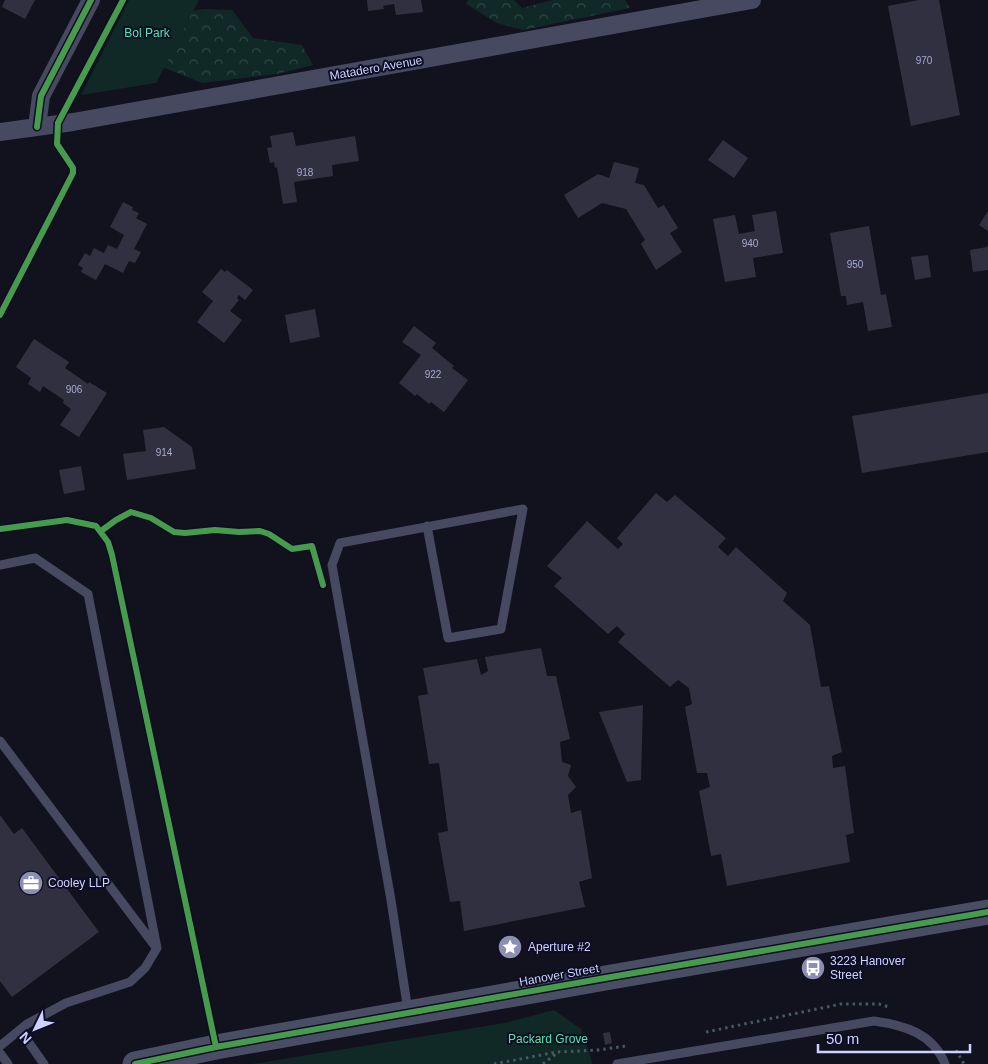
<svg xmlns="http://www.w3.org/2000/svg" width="988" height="1064" viewBox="0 0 988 1064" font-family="Arial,sans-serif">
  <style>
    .forest { fill: url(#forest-crowns) }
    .park { fill: #102926 }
    .building { fill: #303040 }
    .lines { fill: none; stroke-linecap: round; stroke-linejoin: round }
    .path { stroke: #465962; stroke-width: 3; stroke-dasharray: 2.5 4; stroke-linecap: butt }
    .lane { stroke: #46495f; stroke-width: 9 }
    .street { stroke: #46495f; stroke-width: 18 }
    .secondary { stroke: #494e65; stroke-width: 25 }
    .cycleway-casing { stroke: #0d0d23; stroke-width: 9 }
    .cycleway { stroke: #469c4c; stroke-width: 6 }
    .labels { text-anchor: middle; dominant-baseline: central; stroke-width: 4; stroke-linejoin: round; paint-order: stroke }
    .number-label { font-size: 10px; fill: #a7aacf }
    .park-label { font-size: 12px; fill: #56e4a8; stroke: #0d0d23 }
    .street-label { font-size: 12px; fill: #cfd2ff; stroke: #0d0d23 }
    .poi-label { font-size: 12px; fill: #cfd2ff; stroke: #0d0d23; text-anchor: start }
  </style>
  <defs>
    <pattern id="forest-crowns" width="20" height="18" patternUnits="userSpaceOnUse" patternTransform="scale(1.25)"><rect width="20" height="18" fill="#102926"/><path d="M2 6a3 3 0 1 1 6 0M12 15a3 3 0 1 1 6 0" fill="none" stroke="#324747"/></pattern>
  </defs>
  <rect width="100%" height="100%" fill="#12121e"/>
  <!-- forest -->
  <path class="forest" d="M468,0H514L522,8L553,0H625L630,8L523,30L497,23L466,4Z
    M204,9L232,10L253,38L302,45L313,65L277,74L202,83L150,62L173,14Z"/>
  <!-- park -->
  <path class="park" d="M129,0H199L156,83L81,95Z
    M554,1010L581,1029L591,1058L592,1064H252L505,1023Z"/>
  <!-- building -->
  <path class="building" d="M5,0H35L25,19L2,7Z
    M367,0H421L423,12L396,15L394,4L383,6L384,9L368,11Z
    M919,0H939L960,115L911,126L888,6Z
    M293,132L296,146L355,136L359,161L332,165L333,176L294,182L297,202L283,204L277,167L275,168L274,162L270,163L267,148L272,147L270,136Z
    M723,140L748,158L734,178L708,160Z
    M614,162L639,168L635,183L644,185L658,208L664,205L678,228L670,233L682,252L656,270L641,244L645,240L626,209L602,203L578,218L564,195L598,174L609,178Z
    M123,202L133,207L132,210L139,213L136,218L147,224L134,249L141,252L135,263L129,261L123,273L105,264L96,280L81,272L83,268L78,265L85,253L90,256L94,248L104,253L108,245L117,249L124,235L110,227Z
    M776,211L783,253L753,258L756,277L725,282L713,219L735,215L739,234L755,231L752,215Z
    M988,211V231L979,225Z
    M869,226L881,295L886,294L892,327L868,331L863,302L847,305L846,296H841L830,233Z
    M988,245V270L973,272L970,250L987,247Z
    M928,255L931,277L915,280L911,257Z
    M221,269L225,272L227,270L253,290L245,300L239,295L237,298L239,300L230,311L242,320L224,343L197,322L213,301L202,292Z
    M315,309L320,337L290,343L285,315Z
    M414,326L436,343L432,348L454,366L452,368L468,380L444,412L431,402L429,404L417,394L415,396L399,383L421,355L402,342Z
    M34,339L69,362L65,368L88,384L89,382L107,393L79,437L60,425L71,409L63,403L64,400L43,386L40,392L28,384L31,378L16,367Z
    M988,393V452L862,473L852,416Z
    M164,427L192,447L196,469L127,480L123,454L146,451L143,430Z
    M81,466L85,490L64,494L59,470Z
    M656,493L667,502L675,495L726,538L718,547L728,556L736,547L787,593L783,601L810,625L821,687L829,686L842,752L832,756L833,768L845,766L854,833L846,835L850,862L727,886L721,854L711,856L699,791L710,787L707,773H697L685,707L692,704L689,688L678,680L670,687L618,642L625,634L617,626L608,634L554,586L562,578L547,566L587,521L618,549L623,544L617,538Z
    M541,648L547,676H556L570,739L560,742L562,762L571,765L568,776L576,787L568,795L571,813L581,810L592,878L579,882L585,907L464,931L460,901L450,902L438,833L448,831L439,763L429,764L418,696L428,694L423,668L477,659L481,675L488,671L485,657Z
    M643,705L641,780L627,782L599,712Z
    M0,815L14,834L22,828L99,932L12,997L0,981Z
    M610,1032L612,1043L605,1045L603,1033Z"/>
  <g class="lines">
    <!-- path -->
    <path class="path" d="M706,1032L841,1004H879L889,1007
      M956,1050L964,1064
      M494,1064L557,1052L598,1050L626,1046
      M543,1064L557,1053"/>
    <!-- lane -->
    <path class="lane" d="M0,565L35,558L88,594L157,948L145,968L130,982L66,1003L27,1024L0,1046
      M0,741L155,946
      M408,1011L391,900L332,565L340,543L523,509L501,629L448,638L427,526
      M20,1030L44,1064
      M0,1053L8,1064
      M617,1064L874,1021C903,1025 933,1033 945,1064"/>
    <!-- street -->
    <path class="street" d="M37,127L41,96L91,0
      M0,132L73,122L230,94L752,0"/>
    <!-- secondary -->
    <path class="secondary" d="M135,1064L216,1047L611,977L988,912"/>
    <!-- cycleway casing -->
    <g class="cycleway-casing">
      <path id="cycleway" d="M37,127L41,96L91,0
        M0,315L73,173V168L57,144L58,123L123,0
        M0,529L67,520L96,526L108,542L112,555L216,1047
        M101,531L116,520L131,512L151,518L174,532L185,533L215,530L239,532L260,531L269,534L292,549L312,546L323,585
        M135,1064L216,1047L611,977L988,912"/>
    </g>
    <!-- cycleway -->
    <use href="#cycleway" class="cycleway"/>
  </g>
  <!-- icons -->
  <defs>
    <g id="office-disc" transform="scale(1.25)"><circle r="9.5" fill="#8d8fb0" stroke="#0d0d23"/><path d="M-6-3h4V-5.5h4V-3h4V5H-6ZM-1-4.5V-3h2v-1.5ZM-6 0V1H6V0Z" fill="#fff"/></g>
    <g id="sight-disc" transform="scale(1.25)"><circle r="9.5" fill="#8d8fb0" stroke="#0d0d23"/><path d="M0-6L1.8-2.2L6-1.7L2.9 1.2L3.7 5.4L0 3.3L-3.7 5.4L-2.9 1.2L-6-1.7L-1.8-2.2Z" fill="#fff"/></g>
    <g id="bus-disc" transform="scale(1.25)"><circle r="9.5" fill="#8d8fb0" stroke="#0d0d23"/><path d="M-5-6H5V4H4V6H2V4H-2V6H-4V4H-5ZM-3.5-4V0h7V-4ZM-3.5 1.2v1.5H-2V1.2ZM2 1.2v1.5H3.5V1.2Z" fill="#fff"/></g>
  </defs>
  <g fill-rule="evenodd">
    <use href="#office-disc" x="31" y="883"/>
    <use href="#sight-disc" x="510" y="947"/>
    <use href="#bus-disc" x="813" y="968"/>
  </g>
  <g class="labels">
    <!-- number labels -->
    <g class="number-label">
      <text x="924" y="60">970</text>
      <text x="305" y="172">918</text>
      <text x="750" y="243">940</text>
      <text x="855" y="264">950</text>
      <text x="433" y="374">922</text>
      <text x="74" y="389">906</text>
      <text x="164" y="452">914</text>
    </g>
    <!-- park labels -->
    <g class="park-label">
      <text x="147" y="33">Bol Park</text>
      <text x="548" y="1039">Packard Grove</text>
    </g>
    <!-- street labels -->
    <g class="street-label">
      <text transform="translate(376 68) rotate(-10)">Matadero Avenue</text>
      <text transform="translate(559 975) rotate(-10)">Hanover Street</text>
    </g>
    <!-- poi labels -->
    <g class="poi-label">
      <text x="48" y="883">Cooley LLP</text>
      <text x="528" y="947">Aperture #2</text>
      <text x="830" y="961">3223 Hanover<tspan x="830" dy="14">Street</tspan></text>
    </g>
  </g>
  <!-- north arrow -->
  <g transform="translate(35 1029) rotate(227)" stroke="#0d0d23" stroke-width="4" paint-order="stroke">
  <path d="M0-4L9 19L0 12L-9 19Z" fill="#cfd2ff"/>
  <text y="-8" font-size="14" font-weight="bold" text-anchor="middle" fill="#cfd2ff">N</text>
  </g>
  <!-- scale -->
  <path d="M818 1044v8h152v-8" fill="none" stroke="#cfd2ff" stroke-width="2.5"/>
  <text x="826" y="1044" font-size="15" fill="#cfd2ff" stroke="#0d0d23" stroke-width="4" paint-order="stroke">50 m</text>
</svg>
